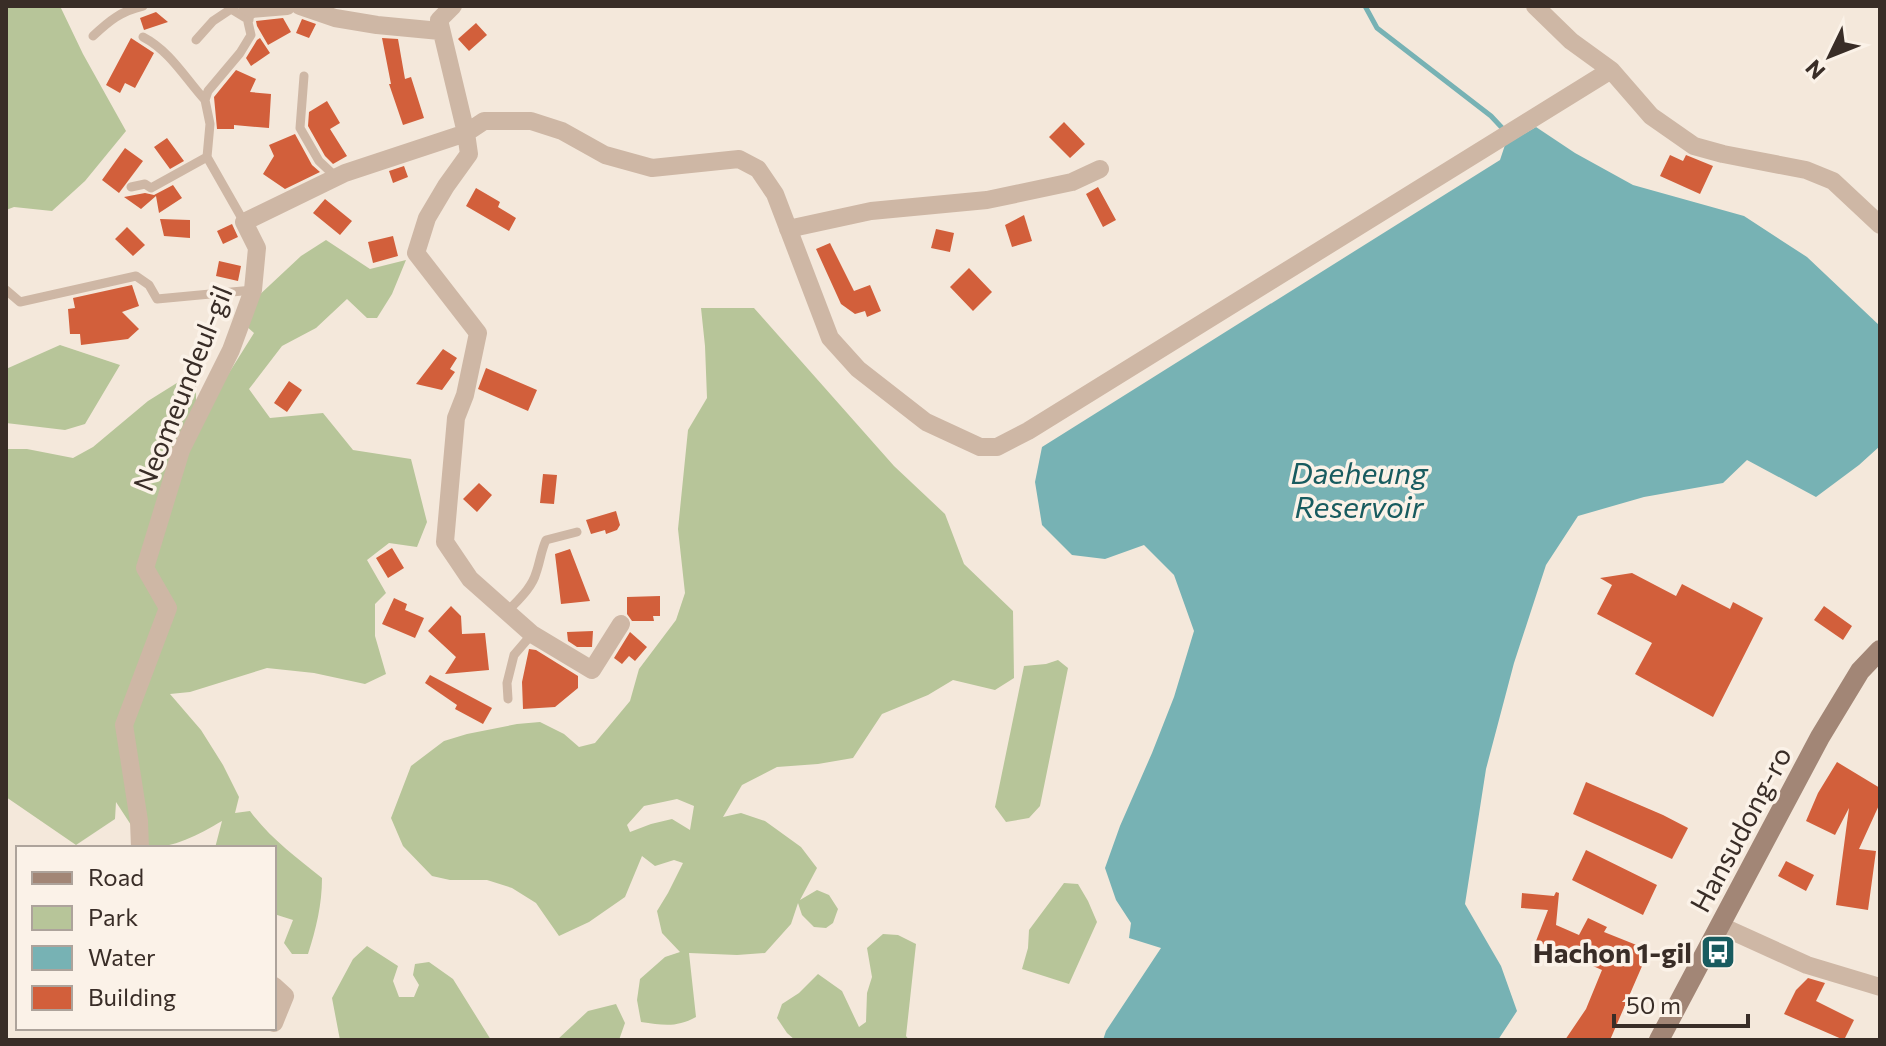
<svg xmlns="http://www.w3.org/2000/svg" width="1886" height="1046" viewBox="0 0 1886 1046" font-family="Commissioner,sans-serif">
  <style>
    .green { fill: #b7c599; fill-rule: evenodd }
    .water { fill: #77b2b4 }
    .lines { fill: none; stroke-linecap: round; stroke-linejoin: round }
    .stream { stroke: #77b2b4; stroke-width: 5 }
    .building { fill: #d25f3b }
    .lane { stroke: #ceb7a5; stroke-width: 9 }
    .street { stroke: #ceb7a5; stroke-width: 18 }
    .secondary { stroke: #a28676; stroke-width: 20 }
    .labels { text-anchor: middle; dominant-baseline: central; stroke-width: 7; stroke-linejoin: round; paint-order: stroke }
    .street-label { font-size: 28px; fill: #392d27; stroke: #fbf2e8 }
    .poi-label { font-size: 28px; font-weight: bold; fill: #392d27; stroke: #fbf2e8; text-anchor: end }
    .water-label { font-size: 30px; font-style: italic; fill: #185b5f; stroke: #fbf2e8 }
  </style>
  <rect width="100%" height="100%" fill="#f4e8db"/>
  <!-- green -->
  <path class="green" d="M6,6H60L83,54L126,131L85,181L52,211L14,207L6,210Z
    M326,240L370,269L406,260L392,294L377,318H367L347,299L316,328L282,346L249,389L270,418L323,413L353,450L411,459L427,522L417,547L389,543L367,560L386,593L375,604V636L386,674L365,684L314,673L267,668L190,692L170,694L201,730L223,765L239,797L235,813L250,811C270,838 296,857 322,878C322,905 316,929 308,954H292L284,943L293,920L274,914V848H215L222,821C198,835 174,848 146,848L116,802L115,819L76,845L6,797V449H27L73,458L93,447L148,401L196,371V403L227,376L254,333L245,325L255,299L301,256Z
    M701,308H754L894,466L945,514L964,564L1013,611L1014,678L995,690L953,680L928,695L882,714L853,758L818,764L777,767L742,785L723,817L741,813L765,821L801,847L817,868L800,900L817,890L829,895L838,909L833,923L826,928L814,927L802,915L798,903L791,924L765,953L737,955L689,953L696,1017C676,1028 663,1025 641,1022L637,1000L640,979L665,957L680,952L662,933L657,911L668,893L683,863L674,860L655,866L642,856L625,897L589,922L559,936L536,903L512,888L487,880H450L432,876L403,846L391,818L411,766L444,741L467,734L517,724L540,722L564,734L579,747L595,743L630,701L639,669L676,620L685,593L678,529L688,430L707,398L705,346ZM677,799L694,806L690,830L672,819L651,824L630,832L627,825L644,806Z
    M60,345L120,365L85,424L65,430L6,423V369Z
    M1058,660L1068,668L1040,806L1029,818L1006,822L995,807L1024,666L1046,664Z
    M1064,883L1078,884L1088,901L1097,922L1069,984L1022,969L1028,948L1029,930Z
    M883,934L898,935L916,944L906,1036L909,1040H795L787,1033L777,1018L782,1004L799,993L818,974L842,991L859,1027L866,1022L867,993L872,977L867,948Z
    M367,946L398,966L393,981L399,997H414L419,985L413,975L415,964L429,962L453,979L491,1040H340L332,998L353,959Z
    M616,1004L625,1023L619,1040H557L588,1011Z"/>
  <!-- water -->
  <path class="water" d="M1536,127L1575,153L1633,185L1744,216L1807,257L1880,326V446L1859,465L1816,497L1747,460L1723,483L1644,497L1578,516L1546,565L1514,663L1486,769L1465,904L1501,966L1517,1011L1498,1040H1103L1106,1031L1161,948L1129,938L1131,923L1116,900L1105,868L1120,826L1152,753L1174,697L1194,631L1174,575L1144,545L1105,559L1072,555L1042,525L1035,482L1042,447L1500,160L1505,145Z"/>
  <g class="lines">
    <!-- stream -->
    <path class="stream" d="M1365,6L1377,28L1491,116L1505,131"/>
  </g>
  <!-- building -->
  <path class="building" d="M156,12L168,22L144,30L140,18Z
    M283,18L291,32L268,45L257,26L256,21Z
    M302,19L316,24L309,38L296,33Z
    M476,23L487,35L469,51L458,39Z
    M131,38L154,53L135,88L125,83L120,93L106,85Z
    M260,38L270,53L251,66L246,58L257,40Z
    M382,38L398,39L405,79L411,77L424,118L403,125L389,84H391Z
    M236,70L256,79L250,92L271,94L269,128L234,125V129H217L214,97Z
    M327,101L340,123L330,129L347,156L333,164L325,156L308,126L309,112Z
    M1064,122L1085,144L1070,158L1049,137Z
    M295,134L312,165L320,172L285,189L263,174L274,156L269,145Z
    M167,138L184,161L170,169L154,147Z
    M125,148L143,161L119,193L102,180Z
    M1670,155L1683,161L1686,155L1713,166L1700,194L1660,176Z
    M404,166L408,177L393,183L389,171Z
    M173,185L182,198L159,213L156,196L141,209L124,197L145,193L154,195Z
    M1098,187L1116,220L1103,227L1086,194Z
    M476,188L500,202L498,207L516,218L509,231L466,206Z
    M325,199L352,221L340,235L313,213Z
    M1024,215L1032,241L1012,247L1005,225Z
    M160,219L190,220V238L164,236Z
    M232,224L238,237L223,244L217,231Z
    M127,227L145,245L133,256L115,239Z
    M936,229L954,233L950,252L931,248Z
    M393,236L398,256L373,263L368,242Z
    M830,243L854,291L870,285L881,311L867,317L865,311L855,314L841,304L816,249Z
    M219,261L241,266L238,281L216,276Z
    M969,268L992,292L973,311L950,287Z
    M132,285L139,306L122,312L139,329L128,339L81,345L80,334H70L68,309L75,308L73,298Z
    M443,349L457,358L450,369L455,372L442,390L416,384Z
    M486,368L537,390L528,411L478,389Z
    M289,381L302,390L287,412L274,403Z
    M543,474L557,475L554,504L540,503Z
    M479,483L492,495L477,512L463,499Z
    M616,511L620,525L617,530L606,534L605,530L591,534L586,520Z
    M392,548L404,568L388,578L376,558Z
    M570,549L590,601L561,604L555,554Z
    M1632,573L1676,596L1682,584L1730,609L1733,602L1763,618L1713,717L1635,674L1652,643L1597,614L1612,585L1600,578Z
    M660,596V616H653L654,621H632L627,614V597Z
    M394,598L407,604L405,610L424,618L415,638L382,624Z
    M451,606L461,616L462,634L485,633L489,670L445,674L456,657L428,631Z
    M1824,606L1852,626L1843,640L1814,620Z
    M593,631L592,647H577L568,641L567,632Z
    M630,632L647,647L635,661L629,656L622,664L614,658Z
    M529,649L536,650L578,676V688L555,707L523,709L522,682Z
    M430,675L492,708L483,724L455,709L457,705L425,683Z
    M1837,762L1880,788V803L1859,849L1876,851L1868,910L1836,905L1849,808L1835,835L1806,821L1818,793Z
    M1586,782L1663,815L1688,828L1672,859L1573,814Z
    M1586,850L1657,885L1643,915L1572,880Z
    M1786,861L1814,875L1806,891L1778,876Z
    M1556,892L1559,893L1556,925L1579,935L1588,918L1607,927L1604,932L1649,950L1610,1040H1565L1586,1009L1602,970L1536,941L1548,910L1521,908L1522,893L1554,896Z
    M1808,978L1825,983L1816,1001L1854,1020L1844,1040L1784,1014L1796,990Z"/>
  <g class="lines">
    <!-- lane -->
    <path class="lane" d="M93,36C109,21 121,11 143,6
      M143,37C170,51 185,78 205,100
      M196,40L213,21L231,9L249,20
      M304,76L300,128L319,161L336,177
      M131,187L145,184L151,188L207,157
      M244,222L207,157L210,124L205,100L208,91L240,53L251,35L248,22L252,9
      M6,290L20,302L136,276L149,285L157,299L253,290
      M507,612C517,601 532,588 536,573C540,562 541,551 546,540L577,532
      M508,699L507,683L514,655L532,634"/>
    <!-- street -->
    <path class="street" d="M247,6L252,9L287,6
      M300,6L335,18L377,25L440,31
      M453,6L439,20L466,133L469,154L446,186L427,218L416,253L478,333L465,395L456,418L445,542L470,579L532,634L592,670L621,624
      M1535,6L1571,41L1611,70L1651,116L1694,146L1723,154L1806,170L1833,181L1880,225
      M788,229L871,211L987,200L1072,182L1100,169
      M140,848L139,821L124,725L168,608L145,568L181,450L231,350L253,290L257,248L244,222L345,173L466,133L484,121H531L562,131L605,155L652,168L739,159L758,169L775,194L830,338L858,369L926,422L980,447H997L1028,431L1611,70
      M1721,926L1807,965L1880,987
      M274,986L285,996L274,1023"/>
    <!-- secondary -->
    <path class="secondary" d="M1659,1040L1820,737L1860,671L1880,650"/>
  </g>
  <!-- icons -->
  <defs>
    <g id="bus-square" transform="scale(1.8)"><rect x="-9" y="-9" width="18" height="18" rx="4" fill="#185b5f" stroke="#fbf2e8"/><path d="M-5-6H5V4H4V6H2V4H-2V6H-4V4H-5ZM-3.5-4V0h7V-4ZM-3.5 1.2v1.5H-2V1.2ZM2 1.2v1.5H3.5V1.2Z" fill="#fff"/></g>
  </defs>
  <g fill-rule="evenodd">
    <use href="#bus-square" x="1718" y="952"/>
  </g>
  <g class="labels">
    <!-- street labels -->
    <g class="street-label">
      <text transform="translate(182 388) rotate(-68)">Neomeundeul-gil</text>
      <text transform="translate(1740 829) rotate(-62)">Hansudong-ro</text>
    </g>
    <!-- poi labels -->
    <g class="poi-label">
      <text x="1692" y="952">Hachon 1-gil</text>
    </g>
    <!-- water labels -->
    <g class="water-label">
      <text x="1359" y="471">Daeheung<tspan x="1359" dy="34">Reservoir</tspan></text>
    </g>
  </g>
  <!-- border -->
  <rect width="1886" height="1046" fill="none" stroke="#392d27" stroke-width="16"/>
  <!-- legend -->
  <rect x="16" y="846" width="260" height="184" fill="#fbf2e8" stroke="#ada39b" stroke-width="2"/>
  <rect x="32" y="872" width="40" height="12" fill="#a28676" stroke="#ada39b" stroke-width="2"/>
  <text x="88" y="886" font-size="24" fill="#392d27">Road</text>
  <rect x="32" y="906" width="40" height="24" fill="#b7c599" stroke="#ada39b" stroke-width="2"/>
  <text x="88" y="926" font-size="24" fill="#392d27">Park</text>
  <rect x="32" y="946" width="40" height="24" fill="#77b2b4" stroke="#ada39b" stroke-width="2"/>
  <text x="88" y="966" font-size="24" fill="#392d27">Water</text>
  <rect x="32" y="986" width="40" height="24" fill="#d25f3b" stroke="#ada39b" stroke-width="2"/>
  <text x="88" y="1006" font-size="24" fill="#392d27">Building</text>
  <!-- north arrow -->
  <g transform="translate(1830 56) rotate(227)" stroke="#fbf2e8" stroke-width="6" paint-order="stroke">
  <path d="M0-6L14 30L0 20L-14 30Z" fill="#392d27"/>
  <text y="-12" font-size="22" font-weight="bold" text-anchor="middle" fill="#392d27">N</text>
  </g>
  <!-- scale -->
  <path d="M1614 1014v12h134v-12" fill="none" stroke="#392d27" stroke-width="4"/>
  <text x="1626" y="1014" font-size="24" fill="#392d27" stroke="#fbf2e8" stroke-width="6" paint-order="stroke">50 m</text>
</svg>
